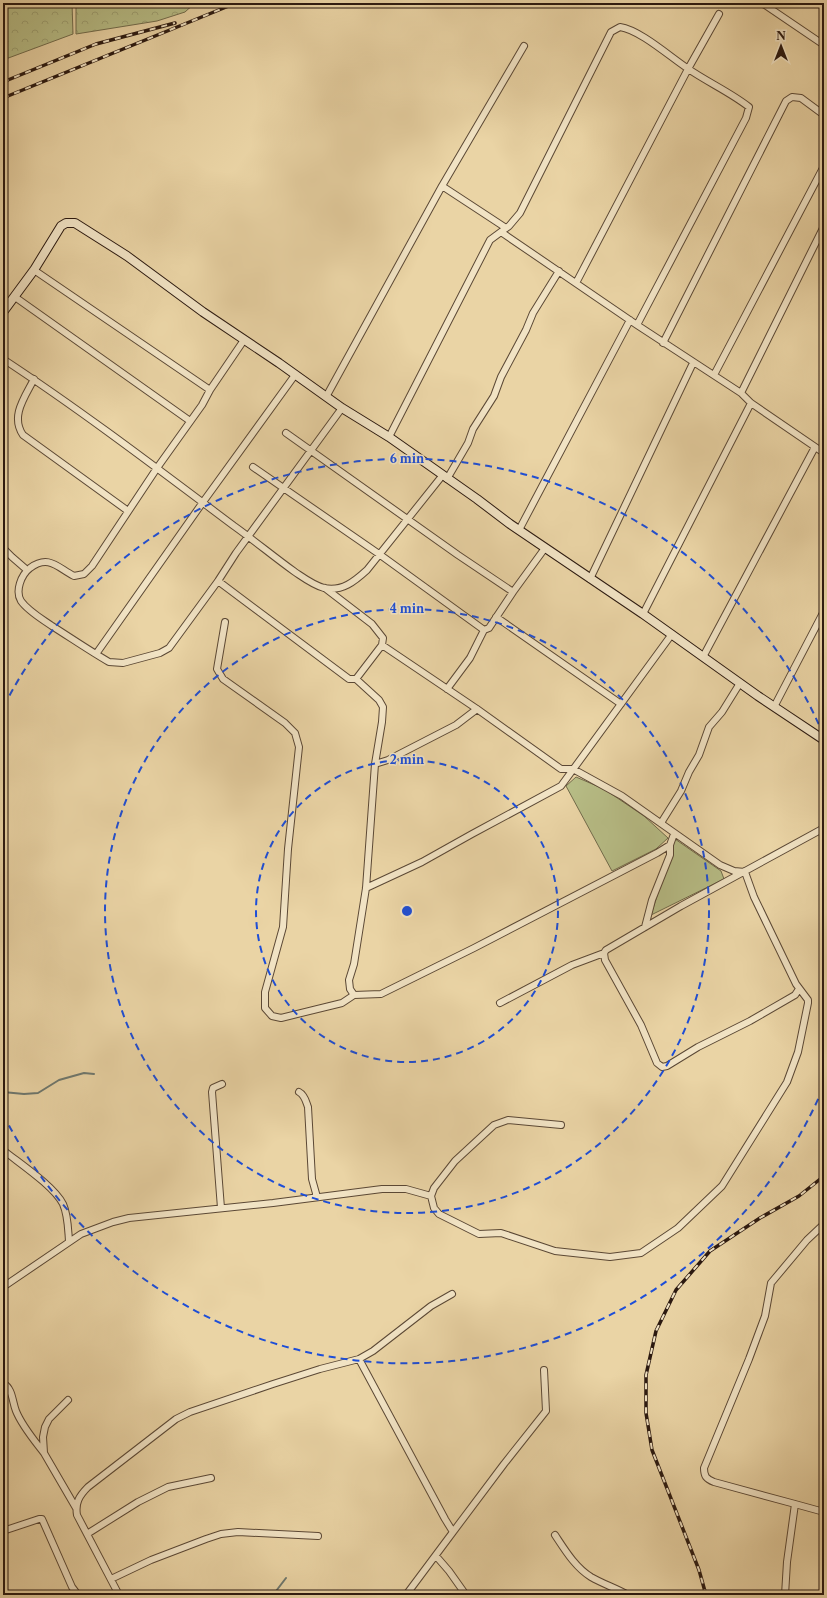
<svg xmlns="http://www.w3.org/2000/svg" width="827" height="1598" viewBox="0 0 827 1598" font-family="'Libre Caslon Text',serif">
  <style>
    .grass { fill: #b7bd86; stroke: #716b4b }
    .forest { fill: url(#forest-crowns); stroke: #716b4b }
    .lines { fill: none; stroke-linecap: round; stroke-linejoin: round }
    .stream { stroke: #6e786f; stroke-width: 2 }
    .street-casing { stroke: #5b4835; stroke-width: 8 }
    .secondary-casing { stroke: #2b1910; stroke-width: 10 }
    .street { stroke: #f1e3c4; stroke-width: 6 }
    .secondary { stroke: #f1e3c4; stroke-width: 8 }
    .rail-casing { stroke: #2b1910; stroke-width: 3.5 }
    .rail { stroke: #f1e3c4; stroke-width: 2; stroke-dasharray: 6; stroke-linecap: butt }
    .ring { fill: none; stroke: #1d4ed8; stroke-width: 2; stroke-dasharray: 7 5 }
    .centre { fill: #1d4ed8; stroke: #f1e3c4; stroke-width: 2 }
    .ring-label { font-size: 12px; text-anchor: middle; font-weight: bold; fill: #1d4ed8; stroke: #f1e3c4; stroke-width: 3; stroke-linejoin: round; paint-order: stroke }
  </style>
  <defs>
    <pattern id="forest-crowns" width="20" height="18" patternUnits="userSpaceOnUse"><rect width="20" height="18" fill="#b7bd86"/><path d="M2 6a3 3 0 1 1 6 0M12 15a3 3 0 1 1 6 0" fill="none" stroke="#9ea273"/></pattern>
  </defs>
  <rect width="100%" height="100%" fill="#ead4a5"/>
  <filter id="stains"><feTurbulence type="fractalNoise" baseFrequency=".005" numOctaves="4"/><feColorMatrix values="0 0 0 0 .2 0 0 0 0 .09 0 0 0 0 .02 0 0 0 .5 -.17"/></filter>
  <radialGradient id="worn" r=".72"><stop offset=".6" stop-color="#630" stop-opacity="0"/><stop offset="1" stop-color="#630" stop-opacity=".3"/></radialGradient>
  <!-- grass -->
  <path class="grass" d="M576,777L604,789L644,816L668,838L656,849L612,871L566,786Z
    M675,839L721,871L724,879L651,915Z"/>
  <!-- forest -->
  <path class="forest" d="M3,3H72L73,34L3,60Z
    M76,3H195L185,12L157,21L76,34Z"/>
  <g class="lines">
    <!-- stream -->
    <path class="stream" d="M3,1092L24,1094L38,1093L59,1080L84,1073L94,1074
      M273,1595L286,1578"/>
    <!-- street casing -->
    <g class="street-casing">
      <path id="street" d="M762,3L824,45
        M442,186L506,228
        M501,232L637,325L741,393L751,403L824,453
        M34,270L210,390
        M576,283L688,69L719,14
        M15,297L190,421
        M244,340L210,390L202,405L157,468L92,566L84,574L74,576C58,568 49,554 30,568C21,575 15,591 21,601C28,611 42,619 52,626C71,638 90,651 109,662L123,663L160,653L169,648L218,581L236,553L342,408
        M663,343L786,101L792,97L801,98L824,115
        M3,359C82,411 158,469 234,526C255,541 274,557 295,572C304,578 313,585 324,588C342,592 355,581 367,570L442,476
        M714,375L824,166
        M34,379C25,397 10,416 23,435L128,511
        M741,393L824,226
        M326,397L442,186L524,46
        M286,433L458,555L513,592
        M389,437L490,240L509,226L520,213L611,32L620,27C640,30 669,56 687,68C707,82 730,92 749,107L746,118L637,325
        M253,467L379,554L484,630L489,628L513,592L545,548
        M447,479L468,443L473,429L494,396L501,377L526,330L533,313L559,271
        M519,530L630,320
        M3,548L12,557L27,570
        M590,579L693,363
        M218,581L349,679H356L382,645L383,638L372,624L325,588
        M643,614L751,403
        M496,617L621,704
        M225,622L217,669L223,679L285,723L295,733L299,747L288,849L283,927L265,992V1008L272,1016L281,1018L342,1003L354,995
        M382,645L477,709L561,769H573L622,796L720,865L734,871L745,872L754,897L796,984L808,1000V1003L798,1052L787,1082L722,1186L678,1228L641,1253L610,1257L555,1251L501,1233L479,1234L439,1214L434,1208L431,1196L434,1188L455,1161L494,1125L508,1120L561,1125
        M96,654L203,502L295,375
        M703,657L815,447
        M356,679L379,700L383,707L382,722L375,764L366,888L354,964L349,980L350,989L354,995L381,994L474,948L657,853L670,845L674,834
        M447,689L470,658L484,630
        M774,707L824,611
        M375,764L388,760L456,725L477,709
        M661,823L681,791L689,772L699,755L709,727L722,712L740,683
        M366,888L422,862L472,834L561,786L672,634
        M645,927L652,900L670,855V845
        M799,989L795,995L750,1021L698,1047L667,1066L662,1067L657,1063L641,1025L605,960L604,953L606,950L681,906L824,828
        M500,1003L572,965L604,953
        M299,1092C305,1095 306,1102 308,1107L312,1179L317,1197
        M3,1150C19,1163 54,1186 63,1204C68,1215 68,1228 69,1241
        M221,1208L212,1092L213,1088L222,1084
        M3,1287L81,1234L113,1222L129,1218L273,1203L382,1189H406L431,1196
        M359,1359L445,1519L453,1532L406,1595
        M3,1383C13,1389 12,1401 16,1411C22,1426 34,1440 44,1453
        M68,1400L49,1419L45,1427L43,1437L44,1453L76,1508
        M795,1504L714,1482C706,1479 704,1476 704,1468L749,1359L765,1316L771,1283L807,1240L824,1224
        M3,1531L39,1519H42L72,1587L78,1595
        M453,1532L504,1464L546,1411L544,1370
        M87,1534L138,1502L168,1487L211,1478
        M555,1535C565,1550 575,1567 591,1577C603,1584 616,1588 628,1595
        M436,1556L449,1571L466,1595
        M111,1579L151,1560L206,1539L221,1534L238,1532L318,1536
        M119,1595L77,1515C75,1503 79,1496 88,1487L176,1419L190,1412L273,1384L320,1369L359,1359L373,1351L431,1306L452,1294
        M785,1595L787,1562L795,1504L824,1512"/>
    </g>
    <!-- secondary casing -->
    <g class="secondary-casing">
      <path id="secondary" d="M3,312L34,270L61,226L66,223H75L127,256L203,312L279,363L342,408L389,437L477,499L510,524L643,614L758,696L824,740"/>
    </g>
    <!-- street -->
    <use href="#street" class="street"/>
    <!-- secondary -->
    <use href="#secondary" class="secondary"/>
    <!-- rail casing -->
    <g class="rail-casing">
      <path id="rail" d="M3,82L96,44L175,23
        M3,98L236,3
        M706,1595L699,1570L652,1450L646,1413V1375L656,1331L676,1290L710,1251L760,1218L799,1196L824,1176"/>
    </g>
    <!-- rail -->
    <use href="#rail" class="rail"/>
  </g>
  <!-- distance rings -->
  <g class="ring">
    <circle cx="407" cy="911" r="151"/>
    <circle cx="407" cy="911" r="302"/>
    <path d="M823 1088A452 452 0 0 1 4 1116M4 706A452 452 0 0 1 823 734"/>
  </g>
  <circle cx="407" cy="911" r="6" class="centre"/>
  <g class="ring-label">
    <text x="407" y="463">6 min</text>
    <text x="407" y="613">4 min</text>
    <text x="407" y="764">2 min</text>
  </g>
  <!-- margin -->
  <rect width="827" height="1598" fill="none" stroke="#ead4a5" stroke-width="16"/>
  <rect x="4" y="4" width="819" height="1590" fill="none" stroke="#2b1910" stroke-width="2"/>
  <rect x="8" y="8" width="811" height="1582" fill="none" stroke="#2b1910"/>
  <!-- north arrow -->
  <g transform="translate(781 46)" stroke="#f1e3c4" stroke-width="3" paint-order="stroke">
  <path d="M0-3L7 15L0 10L-7 15Z" fill="#2b1910"/>
  <text y="-6" font-size="11" font-weight="bold" text-anchor="middle" fill="#2b1910">N</text>
  </g>
  <rect width="100%" height="100%" filter="url(#stains)"/>
  <rect width="100%" height="100%" fill="url(#worn)"/>
</svg>
